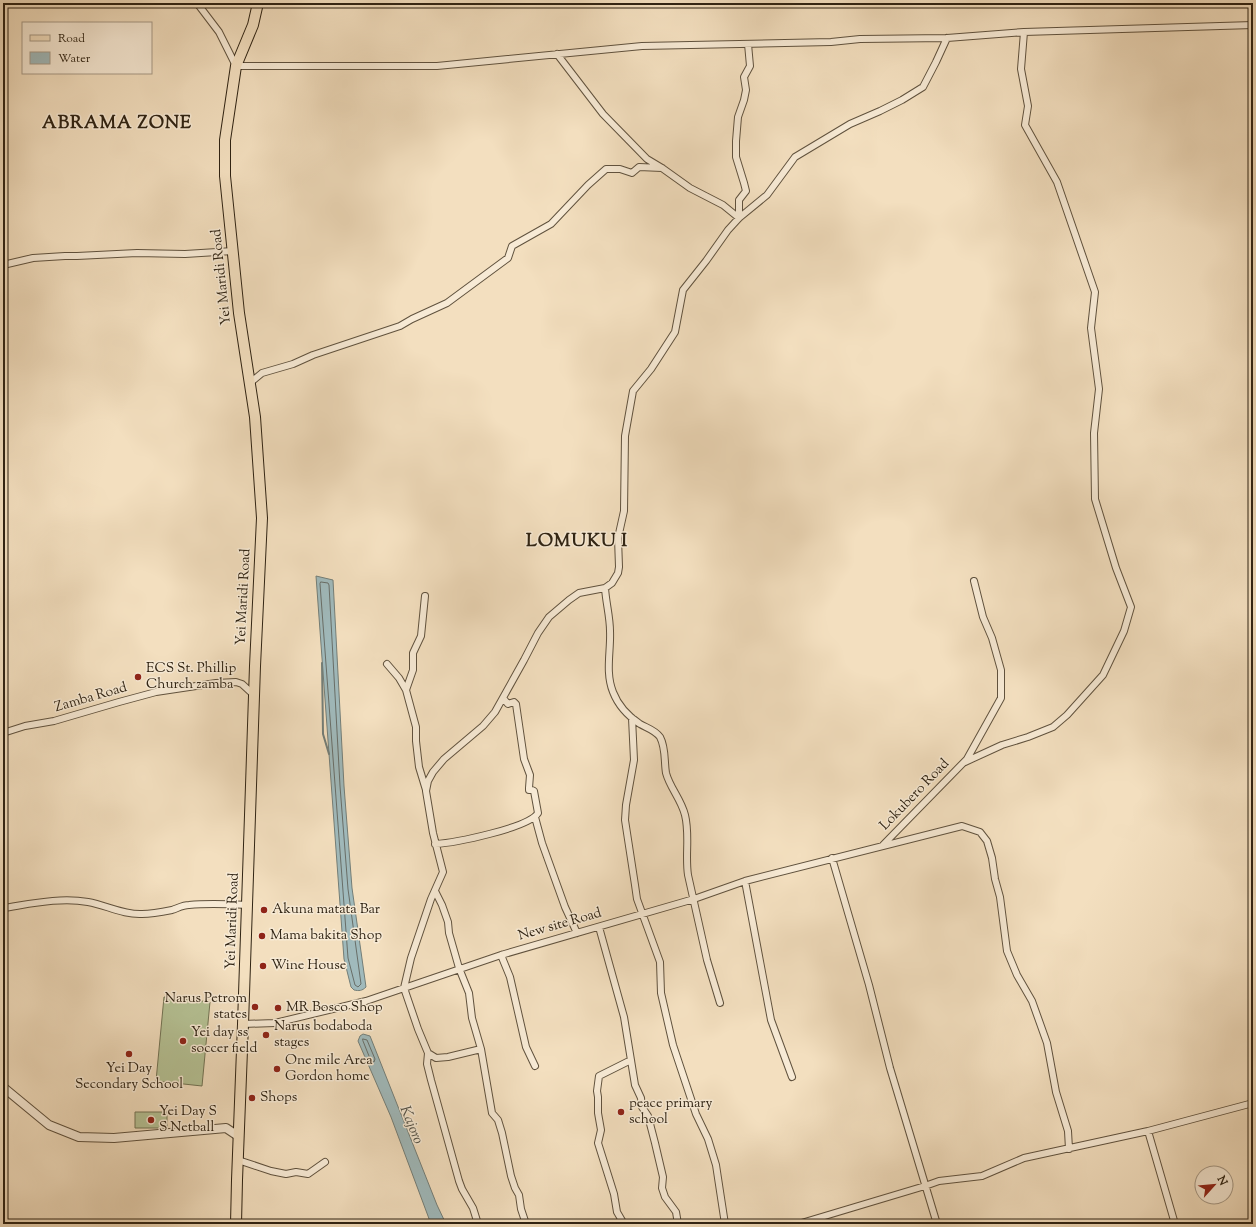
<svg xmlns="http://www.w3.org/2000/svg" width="1256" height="1227" viewBox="0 0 1256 1227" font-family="'Sorts Mill Goudy',serif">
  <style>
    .pitch { fill: #b6c396; stroke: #727354 }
    .water { fill: #a0babc; stroke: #737e78 }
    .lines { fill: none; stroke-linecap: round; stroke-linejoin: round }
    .shore { stroke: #686e68; stroke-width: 1 }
    .stream { stroke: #737e78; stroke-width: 2 }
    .minor-casing { stroke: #60523e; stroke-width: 8 }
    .tertiary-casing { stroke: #60523e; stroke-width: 10 }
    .primary-casing { stroke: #2f2313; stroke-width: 12 }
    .minor { stroke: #f7ead5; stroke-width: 6 }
    .tertiary { stroke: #f7ead5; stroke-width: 8 }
    .primary { stroke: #f3dfbf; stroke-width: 10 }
    .poi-dot { fill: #8f2418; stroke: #f7ead5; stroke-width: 1.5 }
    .labels { text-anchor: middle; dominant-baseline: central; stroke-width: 3; stroke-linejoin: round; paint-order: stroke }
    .street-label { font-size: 14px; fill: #2f2313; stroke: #f7ead5 }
    .poi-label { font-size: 14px; fill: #2f2313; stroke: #f7ead5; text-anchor: start }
    .water-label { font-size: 15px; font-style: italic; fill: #515046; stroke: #f7ead5 }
    .district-label { font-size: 18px; font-weight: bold; letter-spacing: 1px; fill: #2f2313; stroke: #f7ead5 }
  </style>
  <rect width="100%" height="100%" fill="#f3dfbf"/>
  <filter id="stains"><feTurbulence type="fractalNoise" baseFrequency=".005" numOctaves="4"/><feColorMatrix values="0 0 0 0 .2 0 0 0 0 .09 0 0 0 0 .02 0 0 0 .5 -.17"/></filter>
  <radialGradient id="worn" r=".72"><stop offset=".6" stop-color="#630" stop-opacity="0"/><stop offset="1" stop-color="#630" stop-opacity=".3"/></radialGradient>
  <!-- pitch -->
  <path class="pitch" d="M164,997L210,1002L202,1086L156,1081Z
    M135,1112H167V1128H135Z"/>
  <!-- water -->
  <path class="water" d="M316,576L333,580L344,786L352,888L366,987C362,991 359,991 354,990L351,987L344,959Z
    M363,1034L370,1036L437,1205L446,1224H431L391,1117L358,1041L360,1036Z"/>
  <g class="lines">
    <!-- shore -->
    <path class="shore" d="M321,582L328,583L329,585L340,786L348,889L361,984L358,987L355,985L348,958L320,584Z
      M363,1039L367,1040L375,1059L374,1062L371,1061L363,1041Z"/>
    <!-- stream -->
    <path class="stream" d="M322,663L323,734L329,754"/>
    <!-- minor casing -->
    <g class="minor-casing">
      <path id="minor" d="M197,3L219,32L236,66H437L642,46L831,42L860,39L947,38L1024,32L1253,25
        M557,54L603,114L647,159L662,168L690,188L723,205L739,218
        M739,218V200L746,191L744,183L736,157V141L738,117L744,100L746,90L744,77L750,66L748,44
        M3,265L33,258L65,256H77L137,253L185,254L233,251
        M250,383L262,373L293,364L313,355L400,326L412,319L447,303L508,258L512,246L551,224L588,185L606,169H620L632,173L639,167L662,168
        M605,588C606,603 610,617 610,631C611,651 605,672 613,692C618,705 628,716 640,724C647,728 655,730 660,737C666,748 664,761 666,773C670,788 681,799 685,815C690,835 685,855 688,875L707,960L720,1003
        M425,596L421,636L413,653V670L406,690L416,727V741L419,767L426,790
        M387,664L399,678L406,690
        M632,718L634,760L626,805L625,820L635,885L637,899L660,962L661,993L673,1045L696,1114L708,1139L716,1165L725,1224
        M3,733L25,726L54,721L119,702L156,692L216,683L236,682L242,684L254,695
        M965,762L1002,745L1028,737L1053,727L1067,715L1103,675L1124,631L1131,607L1116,568L1095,499L1094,433L1099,389L1091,328L1095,292L1057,182L1025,125L1028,106L1021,69L1024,32
        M535,817L542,843L565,907L577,933
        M435,844C454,843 529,828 538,813L534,791L532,790H529V788L530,775L524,759L516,704L514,702L508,704L503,698
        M883,845L967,759L1001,698V670L992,638L983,617L974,581
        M832,858L869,985L890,1068L937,1224
        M745,881L771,1020L792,1077
        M435,891L442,905L448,922L449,933L459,968L469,993L472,1018L481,1049L492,1113L498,1120L502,1133L511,1176L515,1188L519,1195L521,1209L526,1224
        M3,908C30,904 60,897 88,902C106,905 123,915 142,914C152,914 162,912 172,910C178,908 183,905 189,905C209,903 228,904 247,905
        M599,927L624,1017L635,1085L641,1098L642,1107L648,1116L655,1143L663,1177L662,1188L665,1197L676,1212L678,1224
        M501,955L510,977L526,1047L535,1066
        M243,1024L275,1023L366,1001L501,955L694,899L745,881L962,826L980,832L987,841L992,858L995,879L1000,897L1007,951L1017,975L1032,1001L1047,1043L1056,1092L1068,1131L1069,1149
        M428,1053L436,1058L448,1057L481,1049
        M1148,1131L1175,1224
        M238,1160L271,1171L286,1174L296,1172L308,1174L325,1162
        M478,1224L473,1208L462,1189L459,1181L431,1080L427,1064L428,1053L418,1029L404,988L411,958L431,899L443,872L433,833L426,791L428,781L433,772L444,759L483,726L495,712L524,660L538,633L549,617L569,600L579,593L605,588L612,583L618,573L619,567L618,538L624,511L625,436L633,391L651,369L675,332L683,290L706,261L728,230L739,218L767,195L795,157L850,124L880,111L902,100L923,87L936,62L947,38
        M624,1224L617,1212L614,1194L598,1143L601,1130L598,1113V1097L597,1091L599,1076L631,1060
        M798,1224L925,1186L939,1181L982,1176L1024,1158L1148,1131L1253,1103"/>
    </g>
    <!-- tertiary casing -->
    <g class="tertiary-casing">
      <path id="tertiary" d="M3,1087L49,1125L79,1137L114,1138L226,1128L238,1136"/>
    </g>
    <!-- primary casing -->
    <g class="primary-casing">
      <path id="primary" d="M236,1224L237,1180L243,1024L255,666L262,518L255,417L239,313L225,176V140L236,66L253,25L258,3"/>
    </g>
    <!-- minor -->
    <use href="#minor" class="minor"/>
    <!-- tertiary -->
    <use href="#tertiary" class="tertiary"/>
    <!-- primary -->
    <use href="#primary" class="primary"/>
  </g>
  <!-- markers -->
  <g class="poi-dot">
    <circle cx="138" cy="677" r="4"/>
    <circle cx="264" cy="910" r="4"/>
    <circle cx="262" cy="936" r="4"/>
    <circle cx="263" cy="966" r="4"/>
    <circle cx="255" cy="1007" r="4"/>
    <circle cx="278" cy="1008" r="4"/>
    <circle cx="266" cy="1035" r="4"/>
    <circle cx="183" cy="1041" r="4"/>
    <circle cx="129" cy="1054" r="4"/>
    <circle cx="277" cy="1069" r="4"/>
    <circle cx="252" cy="1098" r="4"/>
    <circle cx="621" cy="1112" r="4"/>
    <circle cx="151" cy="1120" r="4"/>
  </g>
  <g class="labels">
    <!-- street labels -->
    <g class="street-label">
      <text transform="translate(222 277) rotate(-96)">Yei Maridi Road</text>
      <text transform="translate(244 597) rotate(-87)">Yei Maridi Road</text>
      <text transform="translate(91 698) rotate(-16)">Zamba Road</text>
      <text transform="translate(915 795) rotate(-46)">Lokubero Road</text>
      <text transform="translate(233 921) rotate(-88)">Yei Maridi Road</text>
      <text transform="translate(560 925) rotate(-16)">New site Road</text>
    </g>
    <!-- poi labels -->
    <g class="poi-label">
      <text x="146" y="669">ECS St. Phillip<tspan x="146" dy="16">Church zamba</tspan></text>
      <text x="272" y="910">Akuna matata Bar</text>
      <text x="270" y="936">Mama bakita Shop</text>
      <text x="271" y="966">Wine House</text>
      <text x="247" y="999" text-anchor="end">Narus Petrom<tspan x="247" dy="16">states</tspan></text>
      <text x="286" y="1008">MR Bosco Shop</text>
      <text x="274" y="1027">Narus bodaboda<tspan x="274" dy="16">stages</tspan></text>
      <text x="191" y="1033">Yei day ss<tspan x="191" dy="16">soccer field</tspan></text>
      <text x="285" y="1061">One mile Area<tspan x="285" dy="16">Gordon home</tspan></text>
      <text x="129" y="1069" text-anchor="middle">Yei Day<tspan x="129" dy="16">Secondary School</tspan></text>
      <text x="260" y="1098">Shops</text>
      <text x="629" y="1104">peace primary<tspan x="629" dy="16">school</tspan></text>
      <text x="159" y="1112">Yei Day S<tspan x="159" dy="16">S Netball</tspan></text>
    </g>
    <!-- water labels -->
    <g class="water-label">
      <text transform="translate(411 1125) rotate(68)">Kajoro</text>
    </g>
    <!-- district labels -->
    <g class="district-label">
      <text x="117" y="124">ABRAMA ZONE</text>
      <text x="577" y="542">LOMUKU I</text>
    </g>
  </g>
  <!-- margin -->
  <rect width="1256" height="1227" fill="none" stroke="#f3dfbf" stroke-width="16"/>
  <rect x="4" y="4" width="1248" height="1219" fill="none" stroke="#2f2313" stroke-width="2"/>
  <rect x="8" y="8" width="1240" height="1211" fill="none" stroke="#2f2313"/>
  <!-- legend -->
  <rect x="22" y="22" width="130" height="52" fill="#f7ead5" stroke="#a79a87"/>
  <rect x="30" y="35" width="20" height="6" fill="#f3dfbf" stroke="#a79a87"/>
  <text x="58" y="42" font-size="12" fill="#2f2313">Road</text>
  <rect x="30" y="52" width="20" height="12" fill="#a0babc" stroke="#a79a87"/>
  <text x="58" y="62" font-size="12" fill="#2f2313">Water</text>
  <!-- north arrow -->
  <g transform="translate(1214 1185) rotate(63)"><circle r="19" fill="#f7ead5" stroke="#a79a87"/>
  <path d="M0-3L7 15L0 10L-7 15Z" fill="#8f2418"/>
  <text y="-6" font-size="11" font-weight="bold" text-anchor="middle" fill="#2f2313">N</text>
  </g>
  <rect width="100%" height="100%" filter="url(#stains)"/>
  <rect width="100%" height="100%" fill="url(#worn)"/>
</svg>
